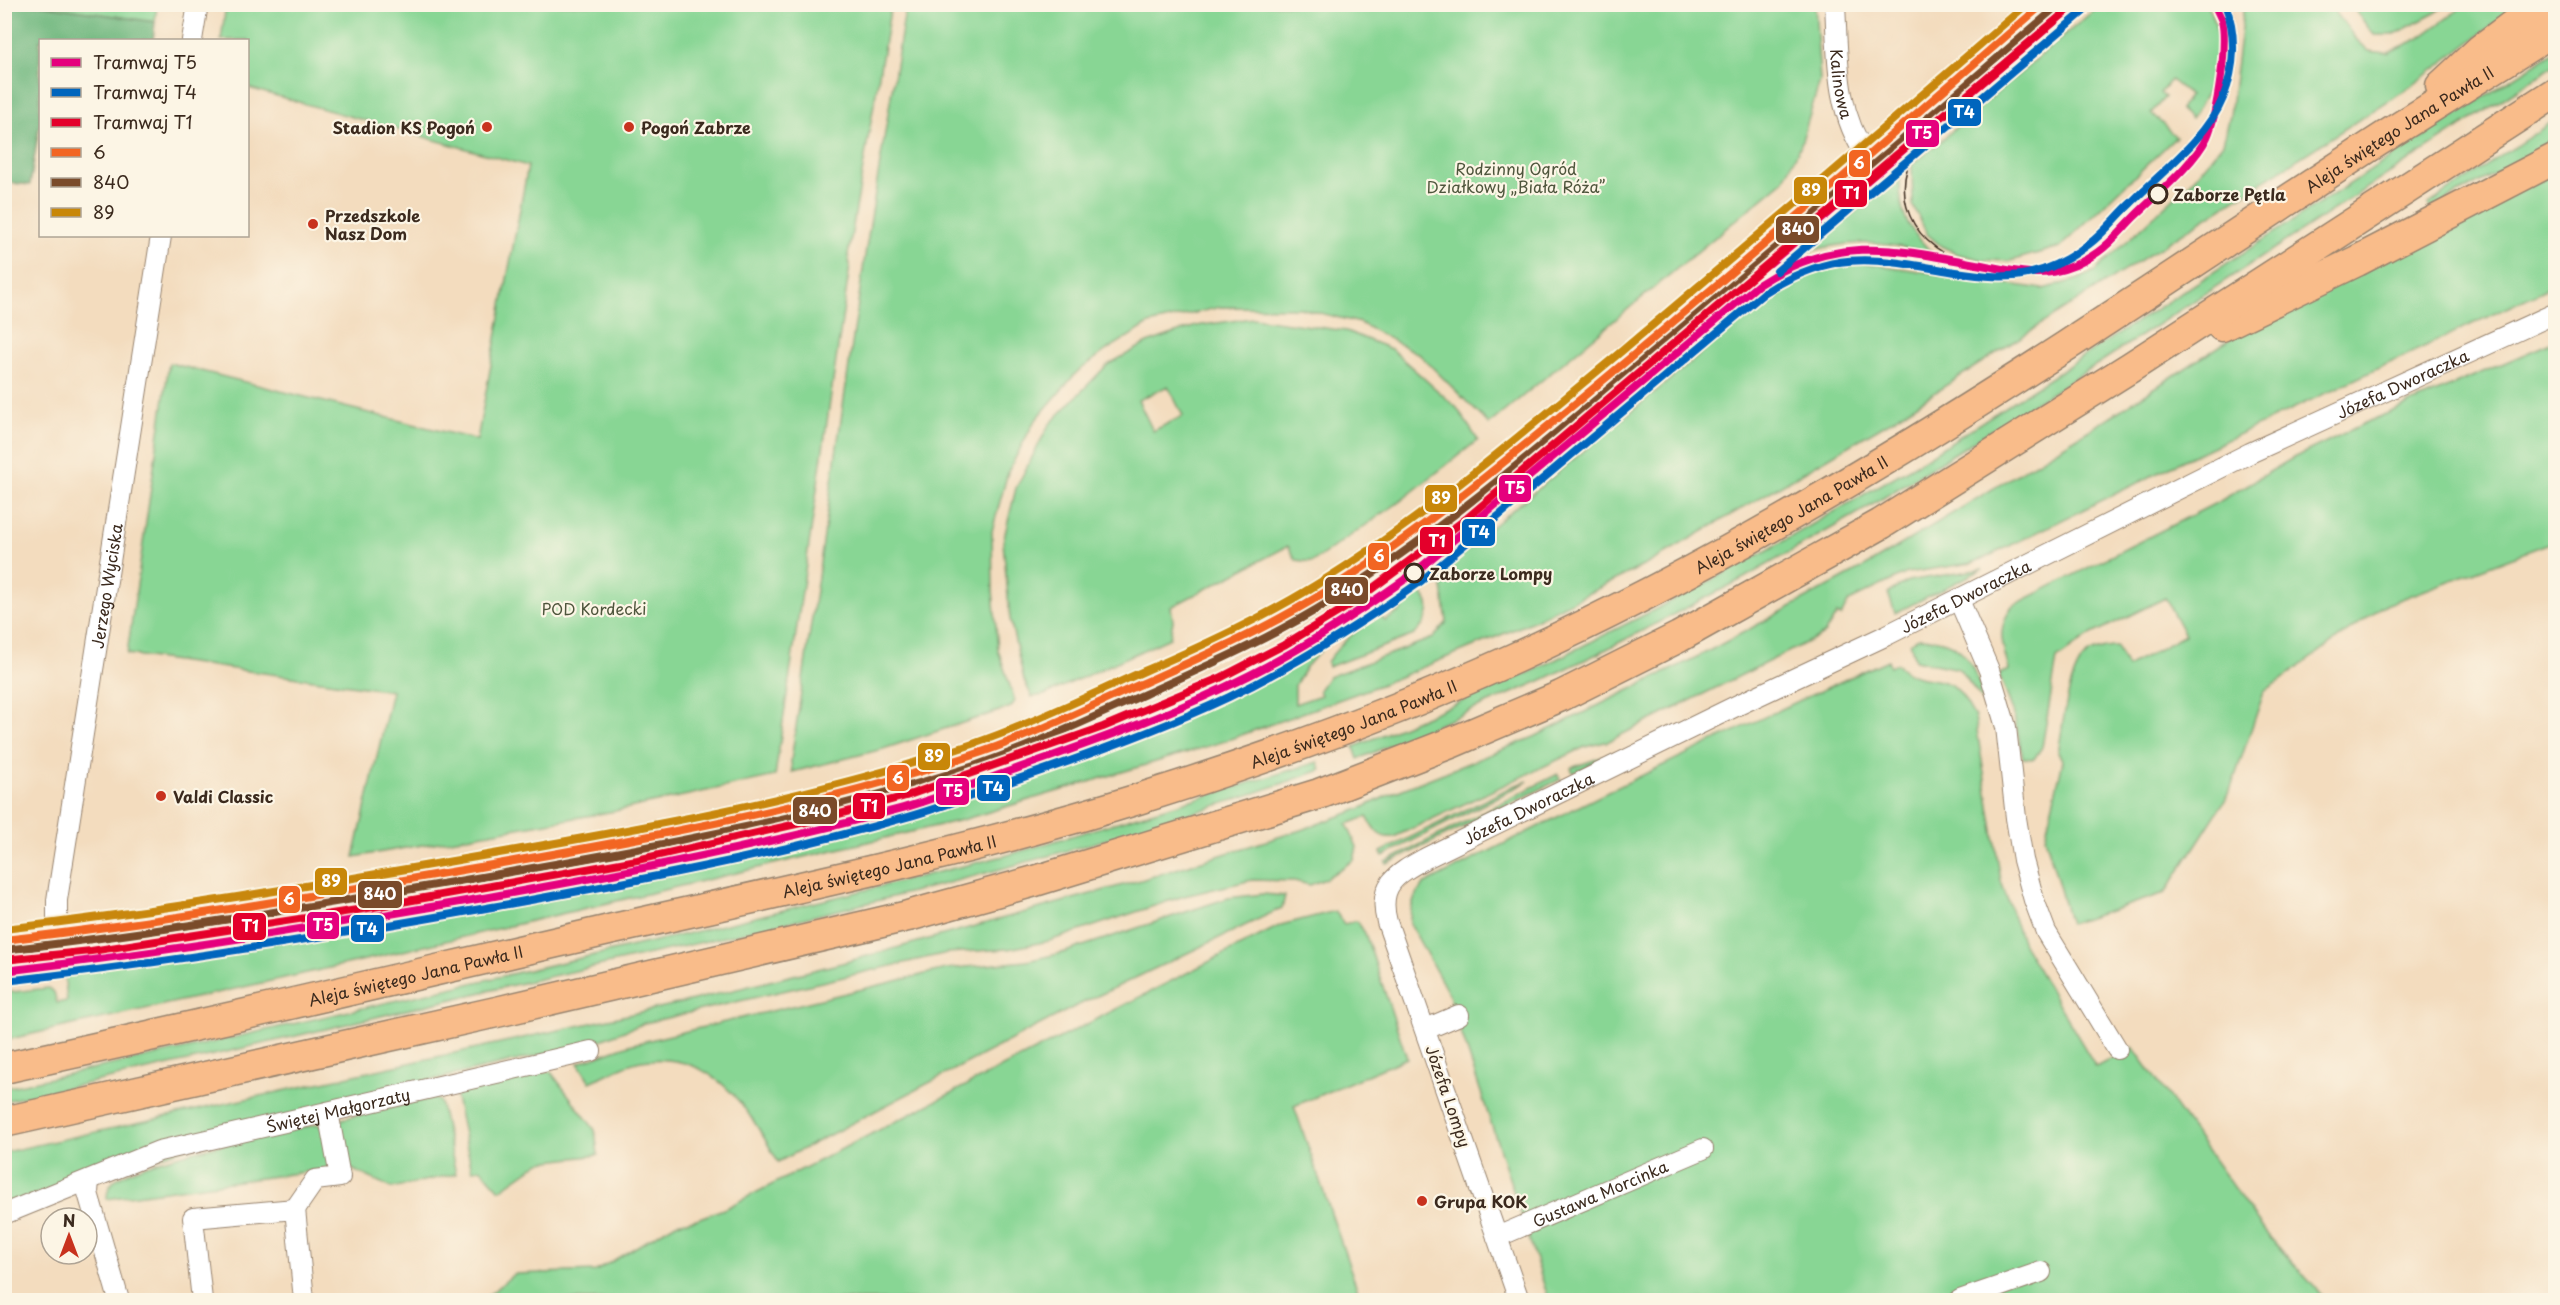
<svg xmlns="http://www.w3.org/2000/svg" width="2560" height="1305" viewBox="0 0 2560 1305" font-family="'Playpen Sans',sans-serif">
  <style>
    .green { fill: #88d694; stroke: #628059; stroke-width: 1.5; fill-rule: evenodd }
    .forest { fill: #6eb77e; stroke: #54704e; stroke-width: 1.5 }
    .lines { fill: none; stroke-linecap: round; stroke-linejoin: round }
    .minor-casing { stroke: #97836e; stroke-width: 22 }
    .tertiary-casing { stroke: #97836e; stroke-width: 27 }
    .primary-casing { stroke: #97836e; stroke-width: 33 }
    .minor { stroke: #fff; stroke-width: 20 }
    .tertiary { stroke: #fff; stroke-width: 24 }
    .primary { stroke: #f9bc8a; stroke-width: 30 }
    .tram { stroke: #3b2a1e; stroke-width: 1.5 }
    .bus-1-casing { stroke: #fcf5e5; stroke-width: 12 }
    .bus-2-casing { stroke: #fcf5e5; stroke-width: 12 }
    .bus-3-casing { stroke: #fcf5e5; stroke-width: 12 }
    .bus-1 { stroke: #f26522; stroke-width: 8 }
    .bus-2 { stroke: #7a4b2a; stroke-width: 8 }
    .bus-3 { stroke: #c88708; stroke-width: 8 }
    .tram-1-casing { stroke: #fcf5e5; stroke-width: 12 }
    .tram-2-casing { stroke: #fcf5e5; stroke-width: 12 }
    .tram-3-casing { stroke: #fcf5e5; stroke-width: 12 }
    .tram-1 { stroke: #e5007d; stroke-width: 8 }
    .tram-2 { stroke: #0065bd; stroke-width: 8 }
    .tram-3 { stroke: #e4002b; stroke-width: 8 }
    .poi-dot { fill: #c8321e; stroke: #fcf5e5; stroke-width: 2 }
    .stop-dot { fill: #fcf5e5; stroke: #3b2a1e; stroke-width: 3 }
    .labels { text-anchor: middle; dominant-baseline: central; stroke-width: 4.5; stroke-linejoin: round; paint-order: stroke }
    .street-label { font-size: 16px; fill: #3b2a1e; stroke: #fcf5e5 }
    .poi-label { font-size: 16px; font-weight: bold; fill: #3b2a1e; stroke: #fcf5e5; text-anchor: start }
    .park-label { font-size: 16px; fill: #4e553c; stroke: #fcf5e5 }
    .stop-label { font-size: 16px; font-weight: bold; fill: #3b2a1e; stroke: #fcf5e5; text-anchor: start }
    .line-badge { stroke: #fcf5e5; stroke-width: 2 }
    .badge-label { font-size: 16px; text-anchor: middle; font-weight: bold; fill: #fff }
  </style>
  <rect width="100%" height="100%" fill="#fcf5e5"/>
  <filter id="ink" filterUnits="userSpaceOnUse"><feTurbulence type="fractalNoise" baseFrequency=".0167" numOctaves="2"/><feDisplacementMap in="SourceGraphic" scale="12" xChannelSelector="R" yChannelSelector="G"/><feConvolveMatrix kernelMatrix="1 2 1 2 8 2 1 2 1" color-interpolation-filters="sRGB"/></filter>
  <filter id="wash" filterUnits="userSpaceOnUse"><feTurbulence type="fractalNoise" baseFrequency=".008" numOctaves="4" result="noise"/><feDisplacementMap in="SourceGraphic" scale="24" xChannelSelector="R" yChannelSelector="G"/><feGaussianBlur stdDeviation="1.35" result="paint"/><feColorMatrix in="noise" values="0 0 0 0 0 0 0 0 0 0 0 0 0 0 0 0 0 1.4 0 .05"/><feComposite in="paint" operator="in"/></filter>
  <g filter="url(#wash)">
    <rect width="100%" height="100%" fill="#f3dcbe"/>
    <!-- green -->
    <path class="green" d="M906,4L1815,5L1820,81L1800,147L1783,181L1489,424L1419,354L1360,323L1300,308L1220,307L1149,324L1108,349L1076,373L1034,422L1008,472L992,531L993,590L998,650L1015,701L1011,707L883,749L792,772L791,761L866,249Z
      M40,5H157L155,22Z
      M226,5H891L848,255L850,265L775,776L615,811L354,857L392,691L127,654L169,363L477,440L528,166L248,88V40H221Z
      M2208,5C2228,41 2214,88 2191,119L2180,109L2190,95L2171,80L2160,93L2165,97L2151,113L2176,137L2060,247L2010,261L1984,260L1958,254L1941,246L1927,234L1913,206L1912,165L2100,5Z
      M2244,5H2330L2355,38L2369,51L2387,53L2418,39L2465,5H2519L2416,83L1889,422L1647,564L1527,624L1380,685L1222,742L962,820L356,962L5,1040V993L48,988L54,992L57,1003L67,1001L64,972L430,916L667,874L827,839L948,803L1147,729L1228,693L1332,638L1306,667L1295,685V704L1321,695L1319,690L1328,677L1433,638L1447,622L1441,580L1447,570L1483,534L1771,296L1800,274L1827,263L1842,265L1865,263L2043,289L2079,279L2095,271L2193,180L2223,143L2230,116Z
      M2351,5H2447L2435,13L2393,35H2374Z
      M2555,51V65L2099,363L1867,508L1744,578L1599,653L1540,681L1358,759L1354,747L1535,670L1670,602L1768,550L1920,462Z
      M2555,120V141L2430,209L2429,204Z
      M2555,166V285L2182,461L1991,555L1972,563L1907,573L1849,601L1841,616L1837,614L1824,634L1609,741L1585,747L1394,837C1378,839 1374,829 1367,817L1347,824L1357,847L1354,860L1325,879L1310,885L1294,881L1252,880L1184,896L1049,941L1008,949L947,953L645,1023L590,1044L340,1101L5,1204V1152L677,1004L842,963L1141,880L1304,829L1362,808L1393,793L1534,737L1707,652L1866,566L2091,429L2271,313Z
      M1900,174C1899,215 1904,222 1931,252C1883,243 1855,238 1807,252Z
      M1253,318L1346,331L1391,349L1457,408L1478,440L1398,503L1312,562L1296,560L1288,546L1171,607L1173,621L1170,638L1044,695L1032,697L1024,680L1010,619L1003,542L1016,488L1049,425L1107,365L1147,343L1196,326ZM1168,386L1183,416L1153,431L1138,400Z
      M2555,341V541L2383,606L2264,692L2229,794L2165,893L2070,924L2045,837L2063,761L2058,753C2063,726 2066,686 2080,663C2086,651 2105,647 2117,647L2127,667L2185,635L2165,598L2092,634L2057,659L2042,747L2034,759L2023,758L2013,711L1999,674L2009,670C2002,642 1996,632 2012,606L2220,501L2293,458L2365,423Z
      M1983,569L1895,613L1888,593L1908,581Z
      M1418,592C1437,602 1427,624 1414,635L1328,667L1327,662C1342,641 1358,628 1380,615L1385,621L1402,610L1398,602Z
      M1918,638C1969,638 1972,666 1987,706L1959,669L1915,660L1910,643Z
      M1888,660L1890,666L1897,664C1916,683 1928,675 1949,684C1961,688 1968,707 1975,717L2001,881L2023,944L2096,1067L2133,1047L2266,1233L2326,1300H1953L1951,1296L1938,1300H1549L1449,995L1410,924C1409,908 1414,898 1423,885C1576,806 1731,731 1888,660Z
      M1616,752L1573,773L1571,768Z
      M1318,762L1321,770C1068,861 806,919 544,978C364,1019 185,1064 5,1101V1088L188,1048L686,934L1008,855Z
      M1558,774L1561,779L1387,864L1386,862Z
      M1528,781L1519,786L1383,856L1381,852L1513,786Z
      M1263,894L1285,896L1282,908L1070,1009L778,1162C748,1108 713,1049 641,1061C624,1064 605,1076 590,1082L578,1063L629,1045L946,969L1027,961L1062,953L1228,898Z
      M1335,911L1344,924L1357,921L1365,933L1407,1058L1294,1106L1361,1300H483L514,1274L596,1271L676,1223L697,1219L726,1208L1281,925Z
      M550,1071L595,1130L598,1155L540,1162L500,1190L481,1169L472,1170L456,1098L459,1092Z
      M433,1098L440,1101L456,1174L392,1188L345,1166L338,1126L342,1119Z
      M318,1124L325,1130L334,1168L107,1199C107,1193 108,1187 113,1182C135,1159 279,1133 318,1124Z"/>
    <!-- forest -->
    <path class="forest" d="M5,4L40,5L155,22L153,40H40V121L30,185L5,182Z"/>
  </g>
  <g filter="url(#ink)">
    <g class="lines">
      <!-- minor casing -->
      <g class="minor-casing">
        <g id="minor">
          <path id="s1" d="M1835,4C1838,57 1835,111 1867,156"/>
          <path d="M192,40L198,4"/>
          <path d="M1959,600L1989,670L2006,727L2016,818L2023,860L2034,900L2046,932L2117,1049"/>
          <path id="s2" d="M57,934V900L161,236"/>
          <path d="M1426,1029L1459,1015"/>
          <path d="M89,1180L88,1193L119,1300"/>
          <path d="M295,1209L315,1180L340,1177L328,1112"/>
          <path id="s3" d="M4,1214L159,1151L591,1051"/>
          <path id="s4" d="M1497,1237L1703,1149"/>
          <path d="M202,1300L193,1218L295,1209L304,1300"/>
          <path id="s5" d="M1519,1300L1387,922C1377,884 1397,874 1426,858L1738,705L1885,636L2250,453L2556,313"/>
          <path d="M1960,1300L2041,1272"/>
        </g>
      </g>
      <!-- tertiary casing -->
      <g class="tertiary-casing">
        <path id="tertiary" d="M4,940C150,924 295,899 439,874C618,843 797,812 970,756C1028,737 1085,709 1141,684C1204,657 1269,627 1327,591C1432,525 1526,444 1621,365C1763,247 1903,125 2044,4"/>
      </g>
      <!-- primary casing -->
      <g class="primary-casing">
        <g id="primary">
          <path d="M2441,86L2480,50L2541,4"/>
          <path d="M2222,326L2357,261L2556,158"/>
          <path id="s6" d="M4,1068C205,1025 405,977 605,931C782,891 961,854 1135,800C1264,760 1392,714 1515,658C1823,518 2096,325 2378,141C2437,103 2497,67 2556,29"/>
          <path d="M4,1122L501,1011L908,916L1035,881L1319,794L1453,742L1561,696L1679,637L1881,524L2131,367L2556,92"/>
        </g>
      </g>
      <!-- minor -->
      <use href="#minor" class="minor"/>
      <!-- tertiary -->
      <use href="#tertiary" class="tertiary"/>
      <!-- primary -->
      <use href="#primary" class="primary"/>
      <!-- tram -->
      <path class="tram" d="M2223,55L2229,4
        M1931,127C1884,178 1901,243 1968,263"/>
      <!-- bus-1 casing -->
      <g class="bus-1-casing">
        <path id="bus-1" d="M4,940C162,922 318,895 474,868C641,839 809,809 970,756C1029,737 1084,709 1141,684C1204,656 1268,628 1327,591C1435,523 1532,439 1630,358C1769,242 1906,123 2043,4"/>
      </g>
      <!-- bus-2 casing -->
      <g class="bus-2-casing">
        <path id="bus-2" d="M5,950C163,932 319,905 476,878C643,849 812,819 974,766C1033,746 1089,719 1145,694C1209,665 1273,637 1332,600C1441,532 1538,448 1636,366C1775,250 1913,131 2051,12"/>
      </g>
      <!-- bus-3 casing -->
      <g class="bus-3-casing">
        <path id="bus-3" d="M4,929C160,911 315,885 470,858C639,829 810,799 973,744C1031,724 1086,697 1142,672C1202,646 1261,619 1316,585C1424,519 1520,435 1617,355C1755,239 1891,122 2027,4"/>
      </g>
      <!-- bus-1 -->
      <use href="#bus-1" class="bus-1"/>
      <!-- bus-2 -->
      <use href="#bus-2" class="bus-2"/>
      <!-- bus-3 -->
      <use href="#bus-3" class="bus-3"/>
      <!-- tram-1 casing -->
      <g class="tram-1-casing">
        <path id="tram-1" d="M1770,263L2075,4
          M4,971C167,952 328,925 489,897C628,872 767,845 903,808C941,797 978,782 1016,769C1086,744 1156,720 1223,688C1291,657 1353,616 1414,573L1758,285C1834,235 1892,248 1976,264C2000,268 2027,276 2052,272C2069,269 2084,262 2098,252C2111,243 2122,229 2134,217C2155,196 2195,163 2207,137C2217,115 2228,44 2222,21C2220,16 2217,10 2214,4"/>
      </g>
      <!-- tram-2 casing -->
      <g class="tram-2-casing">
        <path id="tram-2" d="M1777,271L2083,12
          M5,981C168,963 330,936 492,907C631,882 771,856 907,817C953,804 997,786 1041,771C1105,749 1168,726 1229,697C1296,665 1359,625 1420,582L1764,293C1836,247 1877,259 1956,272C1981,276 2007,279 2032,273C2053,268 2072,257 2089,244C2104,233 2117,216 2131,203C2161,172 2207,138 2223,98C2235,68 2237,34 2225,4"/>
      </g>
      <!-- tram-3 casing -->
      <g class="tram-3-casing">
        <path id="tram-3" d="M4,960L91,951L357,910L637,860L832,816L906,796L1103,727L1220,678L1284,645L1350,605L1466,519L2075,4"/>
      </g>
      <!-- tram-1 -->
      <use href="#tram-1" class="tram-1"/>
      <!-- tram-2 -->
      <use href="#tram-2" class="tram-2"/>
      <!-- tram-3 -->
      <use href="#tram-3" class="tram-3"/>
    </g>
  </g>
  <!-- markers -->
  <g class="poi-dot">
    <circle cx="487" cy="127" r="6"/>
    <circle cx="629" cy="127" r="6"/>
    <circle cx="313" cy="224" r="6"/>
    <circle cx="161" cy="796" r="6"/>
    <circle cx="1422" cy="1201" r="6"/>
  </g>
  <g class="stop-dot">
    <circle cx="2158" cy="194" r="9"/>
    <circle cx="1414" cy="573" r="9"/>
  </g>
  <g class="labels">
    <!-- street labels -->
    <g class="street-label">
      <text stroke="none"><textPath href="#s1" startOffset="80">Kalinowa</textPath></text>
      <text stroke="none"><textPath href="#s6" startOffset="2600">Aleja świętego Jana Pawła II</textPath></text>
      <text stroke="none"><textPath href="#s5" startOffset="1570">Józefa Dworaczka</textPath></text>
      <text stroke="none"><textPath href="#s6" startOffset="1880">Aleja świętego Jana Pawła II</textPath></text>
      <text stroke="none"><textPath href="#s2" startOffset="352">Jerzego Wyciska</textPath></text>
      <text stroke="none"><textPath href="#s5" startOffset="1084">Józefa Dworaczka</textPath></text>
      <text stroke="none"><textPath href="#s6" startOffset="1394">Aleja świętego Jana Pawła II</textPath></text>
      <text stroke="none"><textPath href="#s5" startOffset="598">Józefa Dworaczka</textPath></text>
      <text stroke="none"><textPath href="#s6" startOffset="908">Aleja świętego Jana Pawła II</textPath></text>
      <text stroke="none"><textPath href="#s6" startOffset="422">Aleja świętego Jana Pawła II</textPath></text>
      <text transform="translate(1449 1096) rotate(71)">Józefa Lompy</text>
      <text stroke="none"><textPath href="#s3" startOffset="351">Świętej Małgorzaty</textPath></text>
      <text stroke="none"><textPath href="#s4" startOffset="112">Gustawa Morcinka</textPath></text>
    </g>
    <!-- poi labels -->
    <g class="poi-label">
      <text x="475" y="127" text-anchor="end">Stadion KS Pogoń</text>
      <text x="641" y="127">Pogoń Zabrze</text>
      <text x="325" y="215">Przedszkole<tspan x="325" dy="18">Nasz Dom</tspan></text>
      <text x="173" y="796">Valdi Classic</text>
      <text x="1434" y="1201">Grupa KOK</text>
    </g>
    <!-- park labels -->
    <g class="park-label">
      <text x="1516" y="168">Rodzinny Ogród<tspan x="1516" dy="18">Działkowy „Biała Róża”</tspan></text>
      <text x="594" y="608">POD Kordecki</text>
    </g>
    <!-- stop labels -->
    <g class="stop-label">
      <text x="2173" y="194">Zaborze Pętla</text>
      <text x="1429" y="573">Zaborze Lompy</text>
    </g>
  </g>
  <g class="line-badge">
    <rect x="1947" y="98" width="35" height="29" rx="6" fill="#0065bd"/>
    <rect x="1905" y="119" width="35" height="29" rx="6" fill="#e5007d"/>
    <rect x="1848" y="149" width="23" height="29" rx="6" fill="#f26522"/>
    <rect x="1793" y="176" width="35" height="29" rx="6" fill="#c88708"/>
    <rect x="1834" y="179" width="34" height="29" rx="6" fill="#e4002b"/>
    <rect x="1775" y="215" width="45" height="29" rx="6" fill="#7a4b2a"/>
    <rect x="1498" y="474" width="34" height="29" rx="6" fill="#e5007d"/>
    <rect x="1424" y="484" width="34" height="29" rx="6" fill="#c88708"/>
    <rect x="1461" y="518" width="35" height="29" rx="6" fill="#0065bd"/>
    <rect x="1419" y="526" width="35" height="29" rx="6" fill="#e4002b"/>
    <rect x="1367" y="542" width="23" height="29" rx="6" fill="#f26522"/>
    <rect x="1324" y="576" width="45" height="29" rx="6" fill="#7a4b2a"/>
    <rect x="917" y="742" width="34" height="29" rx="6" fill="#c88708"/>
    <rect x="886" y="764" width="24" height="28" rx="6" fill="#f26522"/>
    <rect x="976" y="774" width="35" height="28" rx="6" fill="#0065bd"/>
    <rect x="935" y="777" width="35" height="29" rx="6" fill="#e5007d"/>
    <rect x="852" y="792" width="34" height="28" rx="6" fill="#e4002b"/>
    <rect x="792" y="796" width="46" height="29" rx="6" fill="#7a4b2a"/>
    <rect x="314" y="867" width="34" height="29" rx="6" fill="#c88708"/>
    <rect x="357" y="880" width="46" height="29" rx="6" fill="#7a4b2a"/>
    <rect x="278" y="885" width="23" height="29" rx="6" fill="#f26522"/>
    <rect x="306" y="911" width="34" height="29" rx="6" fill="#e5007d"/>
    <rect x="232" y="912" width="35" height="29" rx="6" fill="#e4002b"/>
    <rect x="350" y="914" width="35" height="29" rx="6" fill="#0065bd"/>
  </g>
  <g class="badge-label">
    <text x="1964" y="118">T4</text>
    <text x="1922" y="139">T5</text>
    <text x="1859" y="169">6</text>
    <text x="1811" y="196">89</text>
    <text x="1851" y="199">T1</text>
    <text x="1798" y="235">840</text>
    <text x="1515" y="494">T5</text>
    <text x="1441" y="504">89</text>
    <text x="1479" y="538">T4</text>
    <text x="1437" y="547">T1</text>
    <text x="1379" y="562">6</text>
    <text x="1347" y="596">840</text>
    <text x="934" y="762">89</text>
    <text x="898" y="784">6</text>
    <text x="993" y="794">T4</text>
    <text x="953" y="797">T5</text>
    <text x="869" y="812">T1</text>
    <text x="815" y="817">840</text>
    <text x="331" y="887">89</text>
    <text x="380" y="900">840</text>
    <text x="289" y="905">6</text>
    <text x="323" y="931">T5</text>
    <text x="250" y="932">T1</text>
    <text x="367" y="935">T4</text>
  </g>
  <!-- margin -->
  <rect width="2560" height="1305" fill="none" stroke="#fcf5e5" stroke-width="24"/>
  <!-- legend -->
  <rect x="39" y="39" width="210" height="198" fill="#fcf5e5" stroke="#afa495" stroke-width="1.5"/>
  <rect x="51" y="58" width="30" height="9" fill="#e5007d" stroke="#afa495" stroke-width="1.5"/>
  <text x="93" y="69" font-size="18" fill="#3b2a1e">Tramwaj T5</text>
  <rect x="51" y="88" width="30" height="9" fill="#0065bd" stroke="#afa495" stroke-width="1.5"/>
  <text x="93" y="99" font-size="18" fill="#3b2a1e">Tramwaj T4</text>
  <rect x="51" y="118" width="30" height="9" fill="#e4002b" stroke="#afa495" stroke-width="1.5"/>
  <text x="93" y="129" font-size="18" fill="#3b2a1e">Tramwaj T1</text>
  <rect x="51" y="148" width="30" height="9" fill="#f26522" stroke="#afa495" stroke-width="1.5"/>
  <text x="93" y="159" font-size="18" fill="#3b2a1e">6</text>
  <rect x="51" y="178" width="30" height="9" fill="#7a4b2a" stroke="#afa495" stroke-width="1.5"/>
  <text x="93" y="189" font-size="18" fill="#3b2a1e">840</text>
  <rect x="51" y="208" width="30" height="9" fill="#c88708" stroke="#afa495" stroke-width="1.5"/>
  <text x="93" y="219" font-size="18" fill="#3b2a1e">89</text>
  <!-- north arrow -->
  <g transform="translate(69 1236)"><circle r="28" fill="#fcf5e5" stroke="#afa495" stroke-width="1.5"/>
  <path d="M0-4.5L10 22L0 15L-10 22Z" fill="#c8321e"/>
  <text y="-9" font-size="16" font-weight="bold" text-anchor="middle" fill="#3b2a1e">N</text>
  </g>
</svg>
